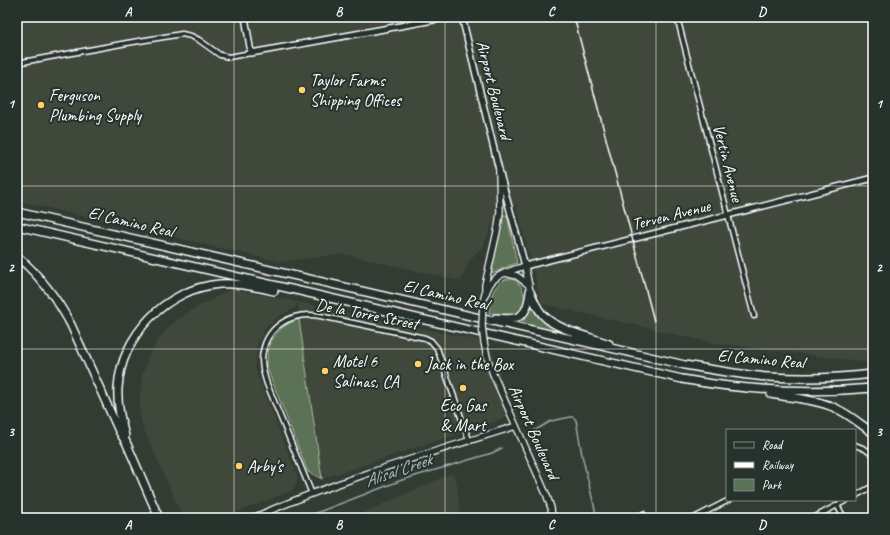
<svg xmlns="http://www.w3.org/2000/svg" width="890" height="535" viewBox="0 0 890 535" font-family="Caveat,sans-serif">
  <style>
    .built { fill: #41463a }
    .green { fill: #5b7257; stroke: #adb8ab }
    .lines { fill: none; stroke-linecap: round; stroke-linejoin: round }
    .stream { stroke: #94a8ab; stroke-width: 1.5 }
    .minor-casing { stroke: #fff; stroke-width: 7 }
    .tertiary-casing { stroke: #fff; stroke-width: 8 }
    .secondary-casing { stroke: #fff; stroke-width: 8 }
    .motorway-casing { stroke: #fff; stroke-width: 10 }
    .minor { stroke: #26332d; stroke-width: 4 }
    .tertiary { stroke: #26332d; stroke-width: 5 }
    .secondary { stroke: #26332d; stroke-width: 5.5 }
    .motorway { stroke: #26332d; stroke-width: 7 }
    .rail { stroke: #fff; stroke-width: 1.5 }
    .secondary-bridge-casing { stroke: #fff; stroke-width: 8; stroke-linecap: butt }
    .secondary-bridge { stroke: #26332d; stroke-width: 5.5 }
    .grid { fill: none; stroke: #fff; stroke-width: 1; stroke-opacity: 0.55 }
    .poi-dot { fill: #ffd166; stroke: #26332d; stroke-width: 1.5 }
    .labels { text-anchor: middle; dominant-baseline: central; stroke-width: 4; stroke-linejoin: round; paint-order: stroke }
    .poi-label { font-size: 17px; fill: #fff; stroke: #26332d; text-anchor: start }
    .street-label { font-size: 17px; fill: #fff; stroke: #26332d }
    .water-label { font-size: 18px; font-style: italic; fill: #aebec0; stroke: #26332d }
    .neatline { fill: none; stroke: #fff; stroke-width: 1.5 }
    .grid-label { font-size: 13px; text-anchor: middle; font-weight: bold; fill: #fff }
  </style>
  <rect width="100%" height="100%" fill="#323c33"/>
  <filter id="ink" filterUnits="userSpaceOnUse"><feTurbulence type="fractalNoise" baseFrequency=".025" numOctaves="2"/><feDisplacementMap in="SourceGraphic" scale="8" xChannelSelector="R" yChannelSelector="G"/><feConvolveMatrix kernelMatrix="1 2 1 2 8 2 1 2 1" color-interpolation-filters="sRGB"/></filter>
  <g filter="url(#ink)">
    <!-- built -->
    <path class="built" d="M17,17H873V360L865,362L709,342L542,304L516,205L497,211L484,245L469,261L461,281L343,254L280,262L17,201Z
      M231,289L298,302L488,342L515,415L322,479L299,319L298,303L295,308L276,318L265,329L257,344L255,368L298,478L293,490L223,518H183L143,428L139,408L142,376L148,356L159,338L171,325L190,311Z
      M452,473L457,483L461,518H352Z"/>
    <!-- green -->
    <path class="green" d="M503,215H507L517,263L508,266L494,273L490,272Z
      M507,279C511,279 515,279 518,283C526,290 529,312 515,315C511,316 494,313 489,313C490,299 492,284 507,279Z
      M534,308C541,321 551,327 565,331L564,333L523,324C524,317 527,311 534,308Z
      M299,319L322,479L308,472L267,368C266,344 275,327 299,319Z"/>
    <g class="lines">
      <!-- stream -->
      <path class="stream" d="M534,431L551,421L571,417H573L576,420L582,455L597,518
        M303,518L402,480L492,453L502,448"/>
      <!-- minor casing -->
      <g class="minor-casing">
        <path id="minor" d="M677,17L754,316
          M17,63L127,43L182,34L191,36L199,40L220,55L229,57L251,53
          M855,445L865,449L873,455
          M312,494L267,384C264,375 262,368 262,359C264,327 291,311 320,316L425,338L431,341L437,348L469,440
          M855,496L873,486
          M837,505L844,518
          M643,514L645,518
          M694,518L729,500
          M813,518L847,500"/>
      </g>
      <!-- tertiary casing -->
      <g class="tertiary-casing">
        <path id="tertiary" d="M245,17L251,53L450,17
          M462,17L499,170L525,266L728,215L873,178"/>
      </g>
      <!-- secondary casing -->
      <g class="secondary-casing">
        <path id="secondary" d="M505,273L517,276L529,285
          M486,293C487,290 489,286 490,284C498,273 513,270 525,266L530,292
          M483,302L485,294V285L498,227L500,212L499,170
          M484,342L487,357L493,374L547,496L551,508L552,518
          M253,518C338,480 427,454 516,426"/>
      </g>
      <!-- motorway casing -->
      <g class="motorway-casing">
        <path id="motorway" d="M17,212L685,365C713,370 741,375 769,377C804,379 839,378 873,374
          M17,226L682,379C747,391 807,394 873,388
          M17,256C40,276 57,298 71,325L119,431L126,442L159,518
          M530,292C534,300 537,310 544,316C557,330 591,337 609,344
          M496,318C521,321 527,316 530,292
          M771,394C792,398 814,399 833,407C848,413 860,424 873,433
          M125,436C121,420 117,405 118,388C121,335 167,288 220,284C238,283 257,287 274,291"/>
      </g>
      <!-- minor -->
      <use href="#minor" class="minor"/>
      <!-- tertiary -->
      <use href="#tertiary" class="tertiary"/>
      <!-- secondary -->
      <use href="#secondary" class="secondary"/>
      <!-- motorway -->
      <use href="#motorway" class="motorway"/>
      <!-- rail -->
      <path class="rail" d="M574,17L654,321"/>
      <!-- secondary-bridge casing -->
      <g class="secondary-bridge-casing">
        <path id="secondary-bridge" d="M483,302L482,326L484,342"/>
      </g>
      <!-- secondary-bridge -->
      <use href="#secondary-bridge" class="secondary-bridge"/>
    </g>
  </g>
  <!-- grid -->
  <path class="grid" d="M234,17V518M445,17V518M656,17V518M17,186H873M17,349H873"/>
  <!-- markers -->
  <g class="poi-dot">
    <circle cx="302" cy="90" r="4"/>
    <circle cx="41" cy="105" r="4"/>
    <circle cx="418" cy="364" r="4"/>
    <circle cx="325" cy="371" r="4"/>
    <circle cx="463" cy="388" r="4"/>
    <circle cx="239" cy="466" r="4"/>
  </g>
  <g class="labels">
    <!-- poi labels -->
    <g class="poi-label">
      <text x="310" y="80">Taylor Farms<tspan x="310" dy="20">Shipping Offices</tspan></text>
      <text x="49" y="95">Ferguson<tspan x="49" dy="20">Plumbing Supply</tspan></text>
      <text x="333" y="361">Motel 6<tspan x="333" dy="20">Salinas, CA</tspan></text>
      <text x="426" y="364">Jack in the Box</text>
      <text x="463" y="405" text-anchor="middle">Eco Gas<tspan x="463" dy="20">&amp; Mart</tspan></text>
      <text x="247" y="466">Arby's</text>
    </g>
    <!-- street labels -->
    <g class="street-label">
      <text transform="translate(494 90) rotate(76)">Airport Boulevard</text>
      <text transform="translate(728 163) rotate(76)">Vertin Avenue</text>
      <text transform="translate(671 215) rotate(-14)">Terven Avenue</text>
      <text transform="translate(131 222) rotate(13)">El Camino Real</text>
      <text transform="translate(446 295) rotate(13)">El Camino Real</text>
      <text transform="translate(367 314) rotate(11)">De la Torre Street</text>
      <text transform="translate(761 359) rotate(5)">El Camino Real</text>
      <text transform="translate(534 432) rotate(66)">Airport Boulevard</text>
    </g>
    <!-- water labels -->
    <g class="water-label">
      <text transform="translate(398 470) rotate(-19)">Alisal Creek</text>
    </g>
  </g>
  <!-- margin -->
  <rect width="890" height="535" fill="none" stroke="#26332d" stroke-width="44"/>
  <!-- legend -->
  <rect x="726" y="429" width="130" height="72" fill="#26332d" stroke="#7d8581"/>
  <rect x="734" y="442" width="20" height="6" fill="#26332d" stroke="#7d8581"/>
  <text x="762" y="449" font-size="12" fill="#ffffff">Road</text>
  <rect x="734" y="462" width="20" height="6" fill="#ffffff" stroke="#7d8581"/>
  <text x="762" y="469" font-size="12" fill="#ffffff">Railway</text>
  <rect x="734" y="479" width="20" height="12" fill="#5b7257" stroke="#7d8581"/>
  <text x="762" y="489" font-size="12" fill="#ffffff">Park</text>
  <rect x="22" y="22" width="846" height="491" class="neatline"/>
  <g class="grid-label">
    <text x="128" y="16">A</text>
    <text x="339" y="16">B</text>
    <text x="551" y="16">C</text>
    <text x="762" y="16">D</text>
    <text x="11" y="108">1</text>
    <text x="879" y="108">1</text>
    <text x="11" y="272">2</text>
    <text x="879" y="272">2</text>
    <text x="11" y="436">3</text>
    <text x="879" y="436">3</text>
    <text x="128" y="529">A</text>
    <text x="339" y="529">B</text>
    <text x="551" y="529">C</text>
    <text x="762" y="529">D</text>
  </g>
</svg>
